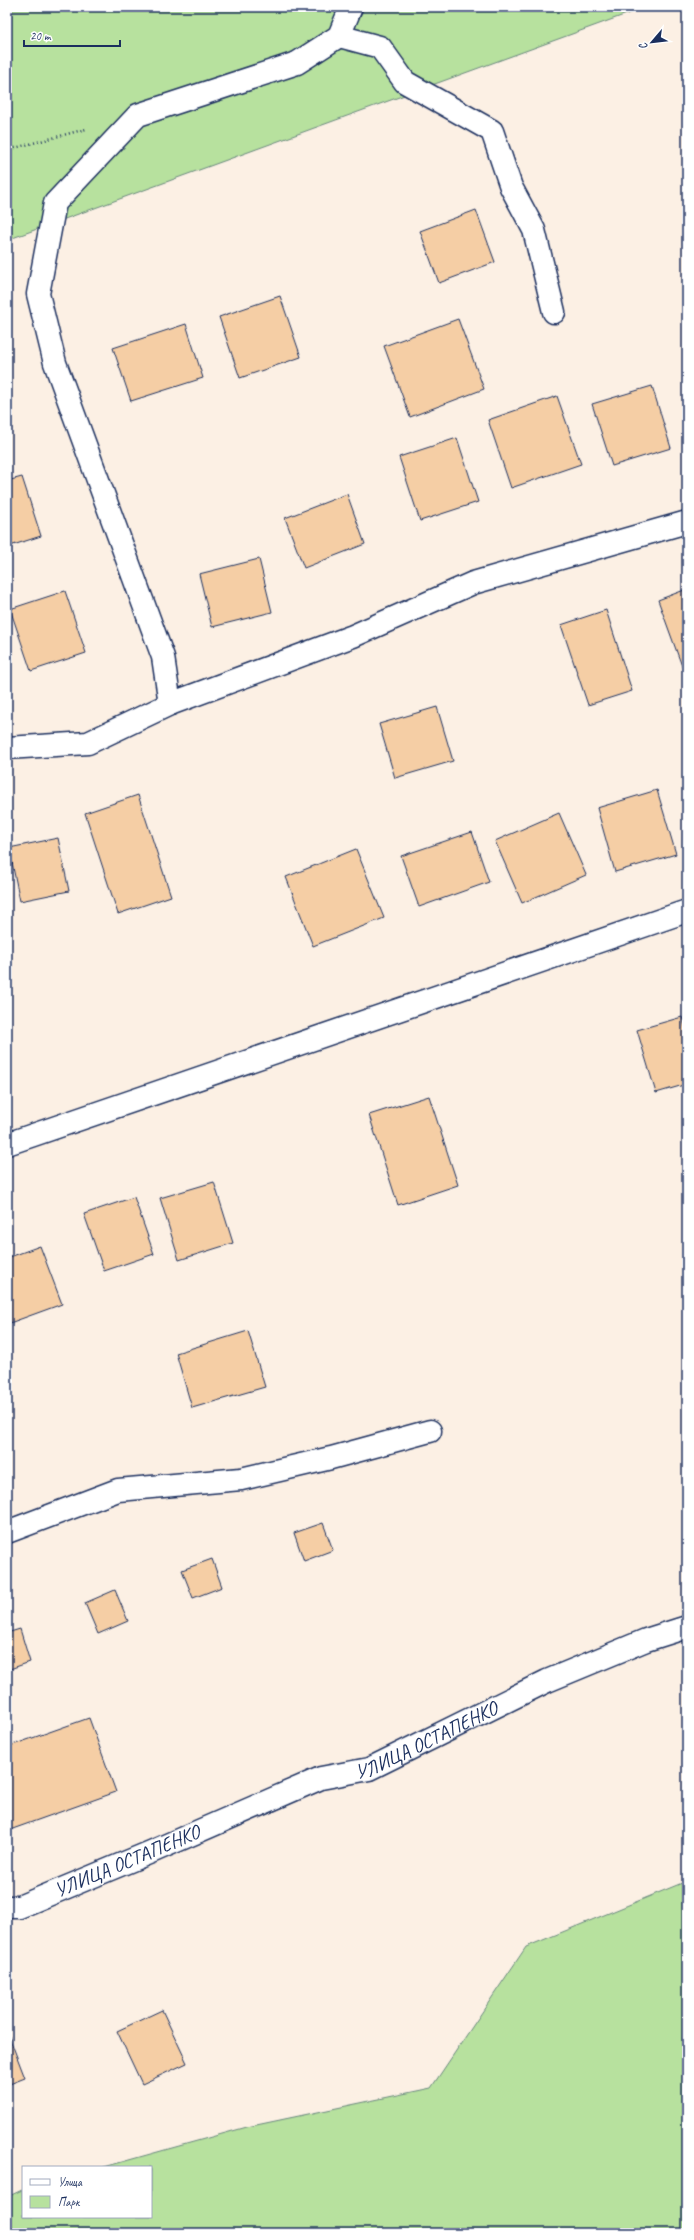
<svg xmlns="http://www.w3.org/2000/svg" width="694" height="2240" viewBox="0 0 694 2240" font-family="Caveat,sans-serif">
  <style>
    .green { fill: #b7e19e; stroke: #69887e }
    .building { fill: #f5cea5; stroke: #1b2f5e }
    .lines { fill: none; stroke-linecap: round; stroke-linejoin: round }
    .minor-casing { stroke: #1b2f5e; stroke-width: 25 }
    .path { stroke: #1b2f5e; stroke-width: 2.5; stroke-dasharray: 1 3; stroke-linecap: butt }
    .minor { stroke: #fff; stroke-width: 22 }
    .labels { text-anchor: middle; dominant-baseline: central; stroke-width: 3; stroke-linejoin: round; paint-order: stroke }
    .street-label { font-size: 20px; fill: #1b2f5e; stroke: #fff }
  </style>
  <rect width="100%" height="100%" fill="#fcf0e4"/>
  <filter id="ink" filterUnits="userSpaceOnUse"><feTurbulence type="fractalNoise" baseFrequency=".025" numOctaves="2"/><feDisplacementMap in="SourceGraphic" scale="8" xChannelSelector="R" yChannelSelector="G"/><feConvolveMatrix kernelMatrix="1 2 1 2 8 2 1 2 1" color-interpolation-filters="sRGB"/></filter>
  <g filter="url(#ink)">
    <!-- green -->
    <path class="green" d="M7,7H646L7,240Z
      M687,1881V2233H7V2197L22,2190L23,2217H151V2167H104L247,2127L431,2088L526,1947Z"/>
    <!-- building -->
    <path class="building" d="M476,210L495,262L439,283L420,231Z
      M280,296L301,357L240,378L219,317Z
      M458,319L484,389L410,417L384,346Z
      M186,324L203,378L131,401L113,348Z
      M652,386L671,448L612,466L592,404Z
      M557,396L581,464L511,488L488,420Z
      M457,438L478,502L420,521L399,457Z
      M22,477L41,536L7,547V481Z
      M347,494L365,544L304,568L285,518Z
      M259,559L272,612L212,627L199,574Z
      M687,589V680L658,600Z
      M65,591L86,653L31,671L10,609Z
      M606,610L632,691L588,705L561,625Z
      M437,707L453,761L395,778L379,724Z
      M657,790L676,854L615,872L597,808Z
      M138,795L171,896L118,914L85,813Z
      M559,813L586,875L522,903L495,841Z
      M472,832L489,882L419,907L401,856Z
      M58,838L69,891L20,901L9,848Z
      M356,849L384,918L313,946L286,877Z
      M682,1017L687,1033V1084L656,1093L637,1030Z
      M429,1096L458,1185L398,1205L369,1115Z
      M214,1182L233,1243L179,1260L160,1198Z
      M134,1197L154,1254L104,1271L84,1214Z
      M40,1246L62,1304L7,1324V1258Z
      M248,1331L265,1387L192,1408L176,1353Z
      M323,1523L333,1550L304,1561L294,1533Z
      M212,1559L222,1587L193,1598L182,1570Z
      M115,1590L128,1621L98,1634L85,1603Z
      M20,1629L30,1662L7,1670V1633Z
      M89,1718L116,1792L7,1831V1747Z
      M162,2010L187,2063L142,2084L117,2031Z
      M7,2031L25,2078L7,2085Z"/>
    <g class="lines">
      <!-- minor casing -->
      <g class="minor-casing">
        <g id="minor">
          <path d="M339,36L380,47L405,82L492,131L511,187L534,230L554,312"/>
          <path d="M170,704L163,657L55,363L38,294L55,203L138,115L297,63L339,36L351,7"/>
          <path d="M7,748L88,743L170,704L353,636L473,583L687,522"/>
          <path d="M7,1144L687,911"/>
          <path d="M7,1532L118,1490L241,1479L331,1458L430,1431"/>
          <path id="s1" d="M7,1907H19L151,1852L321,1778L369,1769L547,1681L646,1640L687,1627"/>
        </g>
      </g>
      <!-- path -->
      <path class="path" d="M7,150L86,129"/>
      <!-- minor -->
      <use href="#minor" class="minor"/>
    </g>
  </g>
  <g class="labels">
    <!-- street labels -->
    <g class="street-label">
      <text stroke="none"><textPath href="#s1" startOffset="453">УЛИЦА ОСТАПЕНКО</textPath></text>
      <text transform="translate(127 1861) rotate(-23)">УЛИЦА ОСТАПЕНКО</text>
    </g>
  </g>
  <!-- margin -->
  <rect width="694" height="2240" fill="none" stroke="#fff" stroke-width="24"/>
  <rect x="12" y="12" width="670" height="2216" fill="none" stroke="#1b2f5e" stroke-width="1.5" filter="url(#ink)"/>
  <!-- legend -->
  <rect x="22" y="2166" width="130" height="52" fill="#ffffff" stroke="#a4acbf"/>
  <rect x="30" y="2179" width="20" height="6" fill="#ffffff" stroke="#a4acbf"/>
  <text x="58" y="2186" font-size="12" fill="#1b2f5e">Улица</text>
  <rect x="30" y="2196" width="20" height="12" fill="#b7e19e" stroke="#a4acbf"/>
  <text x="58" y="2206" font-size="12" fill="#1b2f5e">Парк</text>
  <!-- north arrow -->
  <g transform="translate(652 42) rotate(242)" stroke="#ffffff" stroke-width="3" paint-order="stroke">
  <path d="M0-3L7 15L0 10L-7 15Z" fill="#1b2f5e"/>
  <text y="-6" font-size="11" font-weight="bold" text-anchor="middle" fill="#1b2f5e">С</text>
  </g>
  <!-- scale -->
  <path d="M24 40v6h96v-6" fill="none" stroke="#1b2f5e" stroke-width="2"/>
  <text x="30" y="40" font-size="12" fill="#1b2f5e" stroke="#ffffff" stroke-width="3" paint-order="stroke">20 m</text>
</svg>
